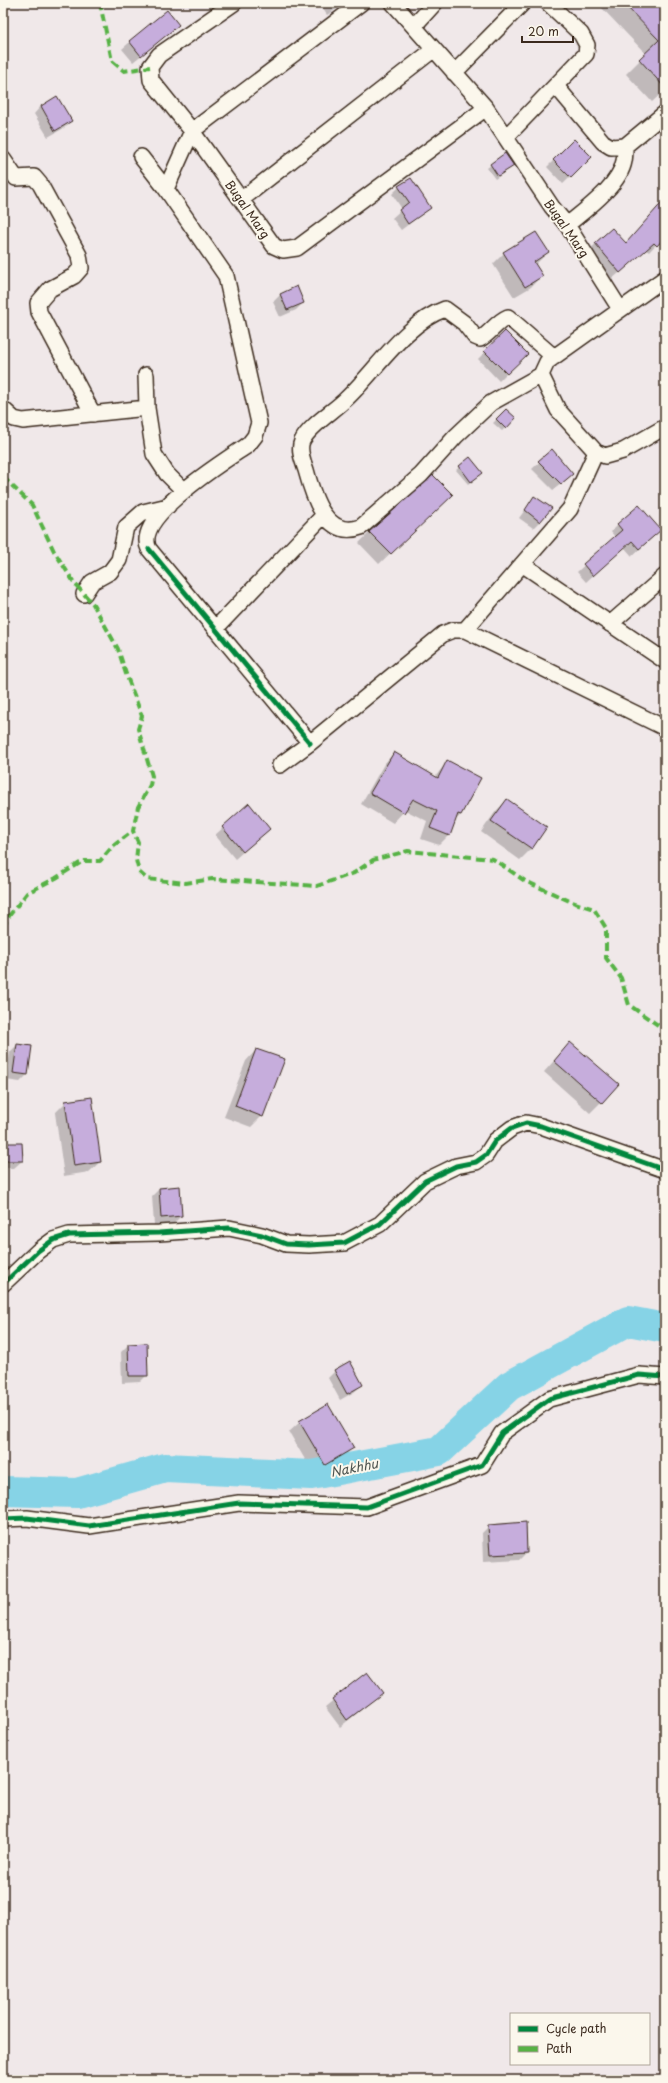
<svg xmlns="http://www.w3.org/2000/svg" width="668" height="2083" viewBox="0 0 668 2083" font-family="'Playpen Sans',sans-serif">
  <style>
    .shadow { fill: #0003 }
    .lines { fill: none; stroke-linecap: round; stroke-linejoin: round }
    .river { stroke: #86d3e6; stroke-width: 30 }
    .building { fill: #c6addc; stroke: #3b2a1e }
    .street-casing { stroke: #3b2a1e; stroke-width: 18 }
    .street { stroke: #fbf7ec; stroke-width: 15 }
    .quiet { stroke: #57b245; stroke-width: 4; stroke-dasharray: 8 4; stroke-linecap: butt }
    .cycleway-casing { stroke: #fbf7ec; stroke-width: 8 }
    .cycleway { stroke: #00873e; stroke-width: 5 }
    .labels { text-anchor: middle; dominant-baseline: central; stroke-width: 4; stroke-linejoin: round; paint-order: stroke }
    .street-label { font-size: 12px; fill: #3b2a1e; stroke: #fbf7ec }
    .water-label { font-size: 13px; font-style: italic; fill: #4e5450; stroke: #fbf7ec }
  </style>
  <rect width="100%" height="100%" fill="#f0e8e9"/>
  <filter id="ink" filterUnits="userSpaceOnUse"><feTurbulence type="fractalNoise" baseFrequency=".025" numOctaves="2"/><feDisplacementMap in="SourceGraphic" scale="8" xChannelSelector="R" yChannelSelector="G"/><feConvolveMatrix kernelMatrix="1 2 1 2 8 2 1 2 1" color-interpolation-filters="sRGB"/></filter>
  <g filter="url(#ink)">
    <!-- shadow -->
    <path class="shadow" d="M319,3H345L327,15Z
      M605,3H665V90L652,102L626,74L646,54L601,7Z
      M170,32L133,62L122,49L130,42Z
      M57,97L71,121L64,128L48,137L34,114L41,106Z
      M574,140L591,157L563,184L547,167Z
      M491,165L509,169L495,179L487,168Z
      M399,187L430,208L401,230L392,218L402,209L392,194Z
      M665,214V235L649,252L646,250L612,279L588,251L612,229L625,244Z
      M548,252L535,265L541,276L531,287L514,297L493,264L504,253Z
      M296,288L303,303L296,310L280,317L273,302L280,295Z
      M505,332L526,354L499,381L478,359Z
      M506,410L515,418L502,431L493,423Z
      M552,450L565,481L553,490L532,469Z
      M470,458L478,476L468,484L456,470Z
      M534,498L540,521L533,528L519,518Z
      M440,506L379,564L359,543L370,532Z
      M618,525L653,537L632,556L624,547L586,582L577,572L615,537L611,532Z
      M394,753L435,777L447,762L461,815L454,821L449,835L439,845L421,839L427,821L405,810L393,823L361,804L384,764Z
      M507,800L546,827L531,849L520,860L481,832L496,811Z
      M249,805L269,829L235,859L215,835Z
      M570,1043L601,1102L590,1113L544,1072Z
      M17,1045L27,1075L20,1082L6,1080L10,1052Z
      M256,1050L262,1116L251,1127L224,1117L246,1061Z
      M66,1102L100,1162L89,1172L64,1176L55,1113Z
      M3,1144L22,1161L14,1168H3Z
      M179,1187L181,1216L174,1223L154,1225L152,1196L159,1189Z
      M128,1345L147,1375L140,1382L122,1383L121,1352Z
      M335,1371L362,1385L354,1392L340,1400L328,1378Z
      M300,1422L353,1447L342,1458L314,1475L289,1432Z
      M489,1526L526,1553L519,1560L483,1562L482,1533Z
      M367,1673L382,1693L340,1727L325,1707Z"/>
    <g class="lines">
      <!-- river -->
      <path class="river" d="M3,1491L77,1493L165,1468L311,1475L439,1451L509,1386L628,1321L665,1328"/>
    </g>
    <!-- building -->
    <path class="building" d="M623,3H665V88L639,59L659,40Z
      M167,10L179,25L141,56L129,41Z
      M57,96L72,121L55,131L41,106Z
      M574,139L592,157L571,178L553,160Z
      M505,153L514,166L498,176L490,164Z
      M411,178L431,208L408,224L399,210L409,202L398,186Z
      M665,199V237L657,246L654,243L620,273L595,243L612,228L626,243Z
      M536,232L549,252L534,262L543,276L525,287L503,252Z
      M297,286L304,303L287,310L280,294Z
      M505,331L528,354L507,374L484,351Z
      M506,409L516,418L506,429L496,419Z
      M552,449L573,474L561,484L538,461Z
      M470,457L483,473L471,482L459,466Z
      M433,475L453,495L391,554L369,532Z
      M534,496L552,508L540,522L525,510Z
      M639,505L661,530L639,549L632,541L593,576L583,564L622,530L617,524Z
      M394,752L438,778L447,760L481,778L461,815L458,814L450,836L430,828L437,811L413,799L404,813L370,793Z
      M507,799L547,827L532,849L491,821Z
      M249,803L270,829L243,852L222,827Z
      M570,1042L619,1084L602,1103L554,1061Z
      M17,1044L32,1046L28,1075L13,1073Z
      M256,1049L285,1059L263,1117L235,1106Z
      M92,1097L101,1162L74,1166L65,1101Z
      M3,1143H22L23,1161H3Z
      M180,1186L182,1216L161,1218L159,1188Z
      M147,1343L148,1376H129L128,1344Z
      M350,1361L363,1385L347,1394L334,1370Z
      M328,1404L354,1448L325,1465L299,1421Z
      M526,1522L527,1553L490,1555L488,1525Z
      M367,1672L383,1693L347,1720L332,1699Z"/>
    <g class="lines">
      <!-- street casing -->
      <g class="street-casing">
        <path id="street" d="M234,3L159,55L150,67L151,80L192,131L274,246L283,250L297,248L486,108
          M393,3L486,108L552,207L567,225L620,309
          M414,26L435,3
          M454,73L523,3
          M556,86L603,142L611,147L625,146L665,113
          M506,137L586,54L587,45L581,34L548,3
          M141,157L166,189L226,276L259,423L255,436L248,445C225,461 132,517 149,549L310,743
          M3,159L16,178L34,177L40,184L79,255L81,268L74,276L50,289L38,303L39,312L93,414
          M166,189L192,131L361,3
          M242,199L433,50
          M567,225C585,210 620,185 624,161C625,156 625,150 625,146
          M665,278L554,357L547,362L541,375L558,410L596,452L605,456L623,451L665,427
          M146,375L147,408L154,454L167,474L183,490
          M541,375L491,403L456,436L421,475L361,527C326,540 313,496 306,470C303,461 298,450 302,441C309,426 334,411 346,399C376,371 405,323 445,309L464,323L475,337L480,339C491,333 496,322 508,317L554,357
          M3,409L14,419L23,421L147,408
          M522,564L665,661
          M84,594L92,582L110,572L119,560L126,527L143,512L168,506
          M610,624L665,576
          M215,629L324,515
          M465,630L570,509L596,452
          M280,765L310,743L443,634L453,630H465L665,728
          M3,1284L38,1251L53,1240L69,1235L159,1233L229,1228L262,1235L286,1244L309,1245L344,1243L380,1224L425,1181L456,1166L476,1162L486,1155L495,1141L512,1128L526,1123L541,1126L665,1170
          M3,1519L27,1518L89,1526L239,1503L367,1507L482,1465L502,1433L549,1399L639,1375L665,1377"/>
      </g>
      <!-- street -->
      <use href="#street" class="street"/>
      <!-- quiet -->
      <path class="quiet" d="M98,3L101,8L112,61L124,71L150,67
        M3,477L32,505L54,551L75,584L93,604L118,649L126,674L142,716L138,729L152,776L150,785L138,807L133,831L138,842L136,860L139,872L147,879L186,883L212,879L317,886L354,873L373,860L408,851L493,859L525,881L572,902L594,909L606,928V958L621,978L629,1005L665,1030
        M3,928L9,916L27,893L56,878L83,861H100L113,846L133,831"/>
      <!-- cycleway casing -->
      <g class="cycleway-casing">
        <path id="cycleway" d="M149,549L310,743
          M3,1284L38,1251L53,1240L69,1235L159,1233L229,1228L262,1235L286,1244L309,1245L344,1243L380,1224L425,1181L456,1166L476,1162L486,1155L495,1141L512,1128L526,1123L541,1126L665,1170
          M3,1519L27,1518L89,1526L239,1503L367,1507L482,1465L502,1433L549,1399L639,1375L665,1377"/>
      </g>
      <!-- cycleway -->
      <use href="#cycleway" class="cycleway"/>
    </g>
  </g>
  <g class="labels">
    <!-- street labels -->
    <g class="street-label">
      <text transform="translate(248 209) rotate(55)">Bugal Marg</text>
      <text transform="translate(567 228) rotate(55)">Bugal Marg</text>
    </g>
    <!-- water labels -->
    <g class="water-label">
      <text transform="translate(354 1467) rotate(-11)">Nakhhu</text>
    </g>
  </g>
  <!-- margin -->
  <rect width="668" height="2083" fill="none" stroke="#fbf7ec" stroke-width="16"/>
  <rect x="8" y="8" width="652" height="2067" fill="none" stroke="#3b2a1e" stroke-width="1.5" filter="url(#ink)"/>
  <!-- legend -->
  <rect x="510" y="2013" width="140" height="52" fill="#fbf7ec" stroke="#aea59a"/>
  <rect x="518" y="2026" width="20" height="6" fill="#00873e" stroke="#aea59a"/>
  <text x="546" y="2033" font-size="12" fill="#3b2a1e">Cycle path</text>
  <rect x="518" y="2046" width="20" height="6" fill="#57b245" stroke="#aea59a"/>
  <text x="546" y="2053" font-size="12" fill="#3b2a1e">Path</text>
  <!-- scale -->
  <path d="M522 36v6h51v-6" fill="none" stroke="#3b2a1e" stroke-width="2"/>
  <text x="528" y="36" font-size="12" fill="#3b2a1e" stroke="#fbf7ec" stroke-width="3" paint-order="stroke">20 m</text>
</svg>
